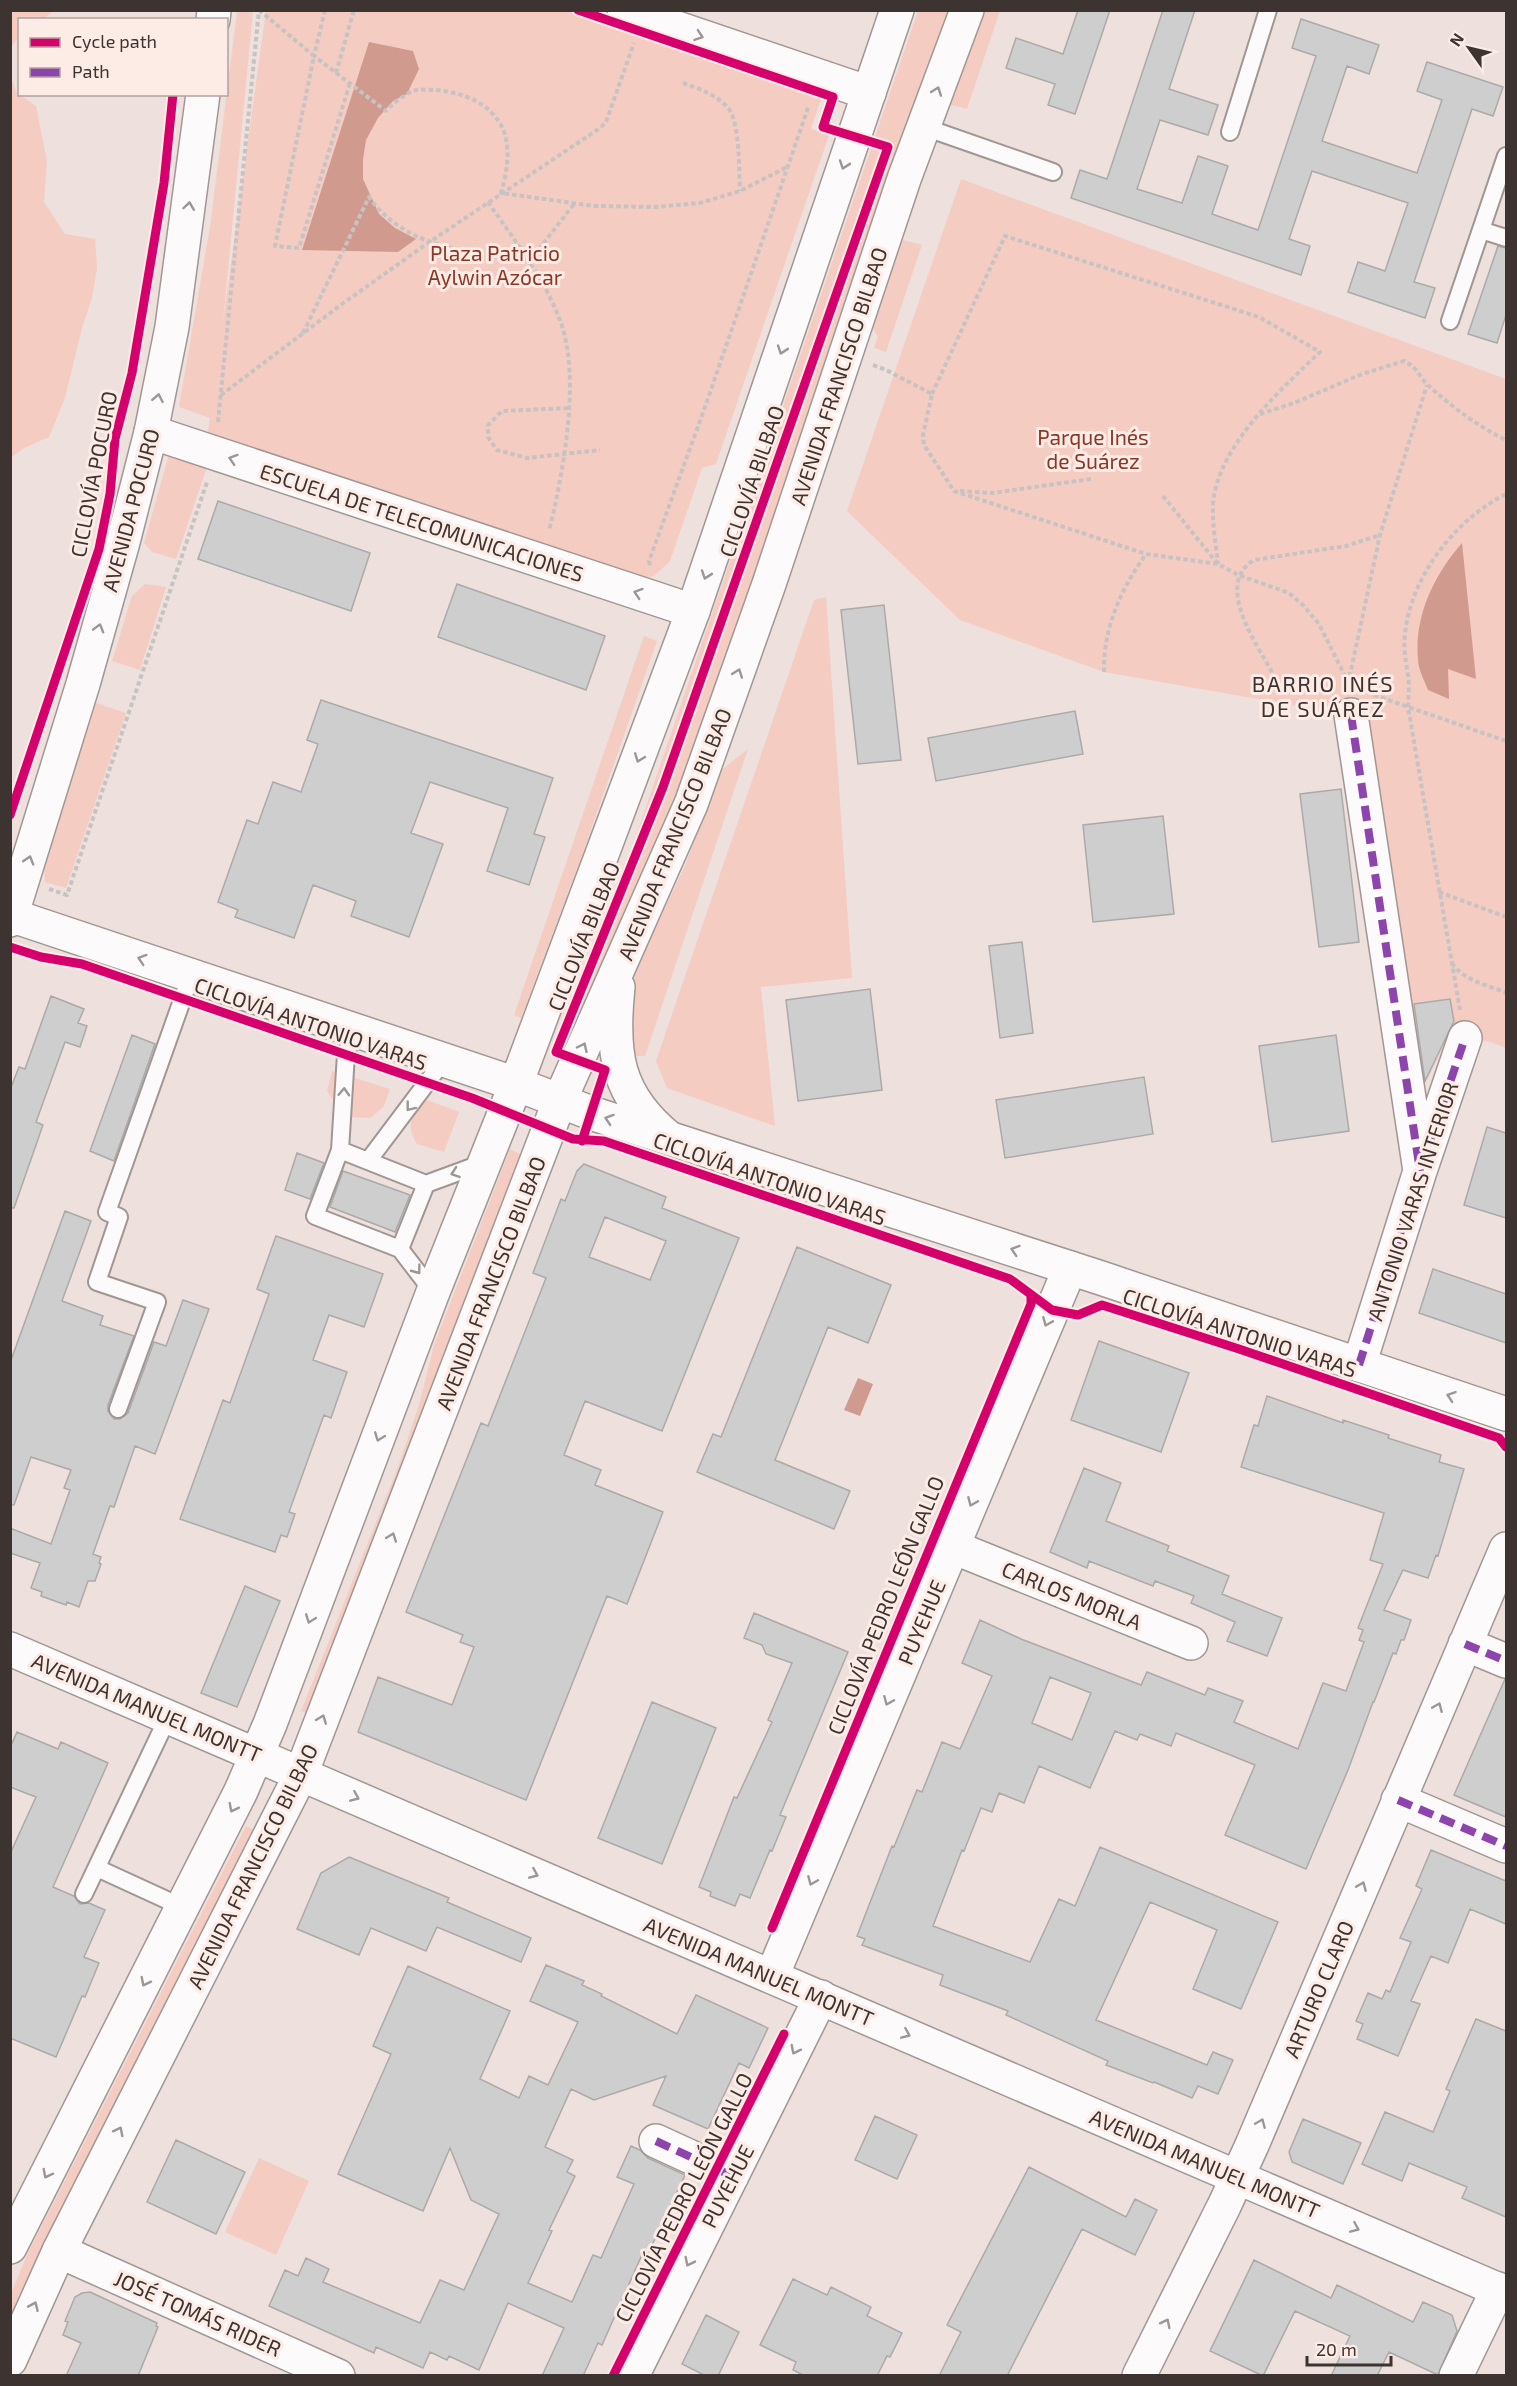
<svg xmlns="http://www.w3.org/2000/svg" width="1517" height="2386" viewBox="0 0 1517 2386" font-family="'Exo 2',sans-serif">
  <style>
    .green { fill: #f5ccc2 }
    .water { fill: #d09a8e }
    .building { fill: #cfcece; stroke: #acaaa9; stroke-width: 1.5; fill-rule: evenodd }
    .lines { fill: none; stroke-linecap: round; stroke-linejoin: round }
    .lane-casing { stroke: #a09794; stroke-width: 20 }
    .street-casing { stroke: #a09794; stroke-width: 36 }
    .secondary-casing { stroke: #a09794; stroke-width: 36 }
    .primary-casing { stroke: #a09794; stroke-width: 36 }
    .path { stroke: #c7c3c2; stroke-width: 4; stroke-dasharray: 4.5 3; stroke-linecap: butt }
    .lane { stroke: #fcfafa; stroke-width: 16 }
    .street { stroke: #fcfafa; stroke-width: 33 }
    .secondary { stroke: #fcfafa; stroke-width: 33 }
    .primary { stroke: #fcfafa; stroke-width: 33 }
    .quiet { stroke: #8e44ad; stroke-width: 8; stroke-dasharray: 15 8; stroke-linecap: butt }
    .cycleway-casing { stroke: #fdebe6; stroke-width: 13 }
    .cycleway { stroke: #d6006c; stroke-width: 9 }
    .oneway { stroke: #9c9796 }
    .labels { text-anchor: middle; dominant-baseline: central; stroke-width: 6; stroke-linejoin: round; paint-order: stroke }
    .park-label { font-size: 21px; fill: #8c3623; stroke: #fdebe6 }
    .street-label { font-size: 21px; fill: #3d3432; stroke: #fdebe6 }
    .neighbourhood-label { font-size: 22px; letter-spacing: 1.5px; fill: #3d3432; stroke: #fdebe6 }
  </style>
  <rect width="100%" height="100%" fill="#ede0dd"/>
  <!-- green -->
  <path class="green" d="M11,10H53V11L44,19L20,20L19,37L11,47Z
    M237,11H253L223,322L266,11H578L823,93L811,129L829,135L716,464L702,468L670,561L654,576L643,578L207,438L210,418L179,407L210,227Z
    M918,11H956L647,882L571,1049L554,1044L635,839Z
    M983,11H1000L967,109L947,104Z
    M11,79L17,93L36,106L47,161L44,202L65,234L95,239L97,268L92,298L82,328L65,398L49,437L24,448L11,458Z
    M961,179L1506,379V1048L1491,1042L1449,1036L1417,1100L1361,717L1104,672L960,620L847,511Z
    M903,240L922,245L886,352L874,348L878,336L871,326Z
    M170,451L209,461L176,559L152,552L144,543Z
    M145,584L166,587L140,670L112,661L132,596Z
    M826,597L852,978L761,987L775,1126L667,1088L656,1061L814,600Z
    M644,636L657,641L581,858L521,1018L514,1015Z
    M96,703L126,713L66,888L45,882L44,866Z
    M748,749L645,1056H632L633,983L638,964L685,866L720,771Z
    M332,1071L390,1089L384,1106L371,1118L345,1117L327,1091Z
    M427,1100L459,1112L444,1152L417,1144C405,1124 411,1116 427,1100Z
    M510,1149L522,1155L306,1713L301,1711L398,1467L419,1405L434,1345Z
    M246,1826L257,1831L11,2325V2294L27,2255Z
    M259,2158L309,2181L276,2255L225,2232Z"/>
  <!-- water -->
  <path class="water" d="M369,42L413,51L419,69L407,94L393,101L378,118L366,140L363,160V179L379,214L395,228L416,239L398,252L302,250Z
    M1462,543L1476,679L1448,669L1449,699L1428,690C1424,680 1418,669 1418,659C1414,615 1435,574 1462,543Z
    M858,1378L873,1384L860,1416L844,1410Z"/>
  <!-- building -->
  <path class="building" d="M1078,10H1110L1075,114L1048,105L1055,84L1006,68L1016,38L1063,54Z
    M1163,10H1195L1169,89L1218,105L1208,135L1160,120L1137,189L1182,203L1198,156L1228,166L1212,214L1258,230L1316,56L1292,48L1301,19L1379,45L1369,74L1347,66L1322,141L1417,173L1442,100L1417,91L1427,62L1503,87L1493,116L1472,109L1414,282L1435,288L1425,318L1348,292L1358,262L1385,271L1408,203L1312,171L1289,239L1310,246L1301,275L1071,198L1080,170L1107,179Z
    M1498,246L1506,248V315L1497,343L1468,334Z
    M218,501L370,553L351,611L198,559Z
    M457,584L605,636L586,690L438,637Z
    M884,605L901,760L858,764L841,610Z
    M321,700L553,778L534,834L545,837L529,885L487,871L508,808L430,782L411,833L443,844L409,937L351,916L356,901L313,885L294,938L235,917L238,910L218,902L247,820L258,824L273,782L301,792L318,744L307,740Z
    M1075,711L1083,754L936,781L928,738Z
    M1341,789L1359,942L1319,947L1300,794Z
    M1163,816L1174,914L1093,922L1083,825Z
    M1022,942L1033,1033L1000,1038L989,946Z
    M870,989L882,1090L798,1101L786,1000Z
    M51,996L84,1009L78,1023L87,1026L80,1047L65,1042L36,1122L43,1125L14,1208H10V1090L19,1067L25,1069Z
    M1450,999L1454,1021L1425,1081L1414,1004Z
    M132,1035L155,1044L114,1161L90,1151Z
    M1336,1035L1349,1131L1272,1142L1259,1046Z
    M1144,1077L1153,1134L1005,1158L996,1100Z
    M1487,1127L1506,1133V1218L1464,1205Z
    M297,1153L324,1163L310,1199L285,1190Z
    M584,1164L666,1197L662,1208L739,1238L662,1431L585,1401L564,1455L601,1470L595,1485L663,1512L627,1604L607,1596L526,1800L358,1732L378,1677L452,1705L474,1647L460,1642L463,1635L406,1612L481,1423L488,1426L546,1278L533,1273L561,1199L565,1201L577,1171ZM605,1217L666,1241L650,1280L589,1257Z
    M343,1171L410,1195L395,1232L330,1207Z
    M65,1211L91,1221L62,1301L103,1316L100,1325L134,1336L108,1405V1411L114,1419H120L128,1413L154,1342L166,1346L183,1300L209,1309L155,1454L135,1446L114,1507L110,1506L93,1554L101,1557L99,1563L101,1564L95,1581H88L79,1607L67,1602L66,1605L41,1596L42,1592L31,1588L40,1563L10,1553V1528L51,1544L70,1490L64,1488L71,1470L31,1457L14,1505H10V1363Z
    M276,1236L383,1274L364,1327L329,1315L313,1360L347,1372L331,1418L324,1415L289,1512L295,1514L287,1537L281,1535L275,1552L180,1519L223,1400L230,1403L269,1294L257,1289Z
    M797,1247L891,1285L868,1343L828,1327L775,1460L850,1491L834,1529L697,1472L713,1434L721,1437Z
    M1433,1269L1506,1294V1343L1419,1313Z
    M1099,1341L1189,1373L1161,1452L1071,1420Z
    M1267,1396L1343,1423V1420L1389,1435L1388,1438L1441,1455L1439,1462L1464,1469L1438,1556L1436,1555L1428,1578L1403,1570L1384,1610L1411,1620L1404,1640H1401L1396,1654L1393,1653L1374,1702H1373L1348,1770L1306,1869L1225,1835L1255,1765L1176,1733L1171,1746L1140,1734L1137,1740L1115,1731L1090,1788L1039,1766L1024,1803L999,1793L992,1812L981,1808L964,1851L962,1850L933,1926L1030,1962L1059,1899L1075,1906L1100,1847L1278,1922L1241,2009L1193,1989L1217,1930L1150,1902L1096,2020L1207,2065L1213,2052L1233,2060L1218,2094L1198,2086L1192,2098L1154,2082L1153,2083L1106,2065L1108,2061L1006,2015L1008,2011L940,1985L943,1975L862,1945L865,1939L857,1936L892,1846L894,1847L917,1790L922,1792L942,1742L960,1749L992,1676L962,1663L980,1620L1021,1639L1141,1685L1147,1672L1205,1695L1208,1688L1243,1701L1234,1722L1298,1749L1323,1683L1346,1691L1364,1642L1359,1640L1363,1630L1358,1628L1383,1564L1370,1560L1384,1513L1241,1467L1254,1425L1258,1426ZM1050,1677L1091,1693L1072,1740L1032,1723Z
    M1084,1468L1121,1483L1106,1521L1169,1546L1167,1551L1229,1576L1222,1594L1282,1618L1267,1656L1227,1641L1235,1622L1191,1603L1194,1596L1155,1581L1153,1586L1089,1561L1087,1568L1050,1552Z
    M245,1586L280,1601L237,1707L201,1693Z
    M754,1613L848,1652L780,1815L786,1817L772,1851L770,1850L750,1898L740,1894L735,1906L710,1896L711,1892L699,1887L734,1797L737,1798L772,1722L768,1720L792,1663L766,1654L762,1645L744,1638Z
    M1505,1679H1506V1817L1454,1795Z
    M652,1702L716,1728L662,1864L598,1838Z
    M17,1732L58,1749L61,1742L108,1763L53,1887L74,1896L80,1904L89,1903L105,1910L84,1957L99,1963L85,1997L82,1996L56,2057L10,2038V1854L36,1797L10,1787V1748Z
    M1431,1850L1506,1881V1924L1470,1909L1448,1963L1431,1956L1411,2001L1420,2004L1398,2056L1357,2039L1363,2024L1356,2021L1368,1993L1382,1999L1386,1990L1390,1992L1411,1942L1400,1938L1422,1889L1416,1886Z
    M349,1857L449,1898L447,1902L531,1938L521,1962L437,1927L426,1951L371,1928L359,1955L297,1929L321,1873Z
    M546,1965L584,1981L582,1985L602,1994L601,1996L677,2034L696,1995L768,2028L749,2068L739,2063L708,2129L653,2105L666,2076L594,2100L571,2089L545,2147L573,2160L567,2172L575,2176L549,2230L552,2231L528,2283L572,2302L593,2255L601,2258L634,2184L617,2177L631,2146L640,2150L648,2158L685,2175L645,2260L641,2257L602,2345L598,2343L583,2376H542L564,2328L508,2303L479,2370L449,2356L447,2360L430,2352L423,2368L376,2347L374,2353L269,2306L285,2270L298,2276L306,2258L329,2269L323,2282L420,2323L440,2280L464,2290L499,2214L471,2200L450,2148L423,2211L338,2174L391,2054L373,2046L408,1966L510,2011L480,2079L519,2098L529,2076L548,2085L578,2022L530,2001Z
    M1476,2019L1506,2031V2217L1462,2198L1467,2187L1409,2163L1402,2181L1362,2164L1385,2112L1433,2132L1450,2091L1446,2089Z
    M875,2116L917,2135L897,2179L855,2160Z
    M1303,2119L1361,2143L1343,2184L1292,2162L1289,2152Z
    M176,2140L245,2172L216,2234L147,2202Z
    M1029,2167L1126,2217L1135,2199L1157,2210L1135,2255L1082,2229L1007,2376H939L961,2332L947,2325Z
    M1254,2260L1331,2298L1337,2285L1413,2322L1423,2302L1452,2315L1457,2331L1438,2375L1389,2352L1377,2376H1331L1350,2336L1295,2311L1263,2376L1210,2351Z
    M793,2279L827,2295L831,2287L871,2307L867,2316L902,2333L890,2357L887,2356L877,2376H805L793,2370L796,2362L760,2345Z
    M90,2292L157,2323L156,2326L158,2327L138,2376H66L81,2343L63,2335L68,2322L65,2321L75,2297L82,2293Z
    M706,2315L739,2332L718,2376H706L682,2364Z"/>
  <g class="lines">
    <!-- lane casing -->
    <g class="lane-casing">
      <path id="lane" d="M924,127L1053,172
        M1230,132L1268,10
        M1481,230L1506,238
        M1450,321L1506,156
        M340,1150L426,1184L400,1249L315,1216L340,1150L346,1054L354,1030
        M368,1161L444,1060
        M426,1184L483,1163
        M400,1249L433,1292
        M118,1409L157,1302L97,1282L119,1217L107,1212L191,975
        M97,1868L182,1907
        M84,1894L168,1717"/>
    </g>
    <!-- street casing -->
    <g class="street-casing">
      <path id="street" d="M624,10L869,93
        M151,432L693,611
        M1351,715L1420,1171
        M1359,1365L1420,1171L1465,1038
        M953,1547L1191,1643
        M1465,1644L1506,1661
        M1398,1800L1506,1846
        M772,1976L1070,1268
        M656,2141L732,2176
        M59,2251L338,2376
        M632,2376L821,1997
        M1139,2376L1225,2204L1252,2145L1506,1549
        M1456,2376L1498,2289"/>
    </g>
    <!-- secondary casing -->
    <g class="secondary-casing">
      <path id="secondary" d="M213,20L214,10
        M10,915L516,1084L591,1113L1101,1278L1506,1414
        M10,920L83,684L123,542L151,432L172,327L203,94
        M10,1649L1506,2293"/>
    </g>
    <!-- primary casing -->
    <g class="primary-casing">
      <path id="primary" d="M618,987C611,1053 616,1095 669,1138
        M10,2247L241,1791L270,1724L433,1292L516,1084L693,611L897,10
        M10,2360L59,2251L301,1774L560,1100L691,804L769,584L904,179L967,10"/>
    </g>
    <!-- path -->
    <path class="path" d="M259,10L314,56L275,246L299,248L350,83
      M325,10L314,56L386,111C394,102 405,94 416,90C422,89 429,90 435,90C461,92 487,101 501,125C512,146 507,172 501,193L594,206L655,207L700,203L740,191L787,167
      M336,73L354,10
      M683,83C699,89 716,94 728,108C740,121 739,172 740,191
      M488,202C515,241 545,279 561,323C581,379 563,474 549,531
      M303,333L369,197C408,251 469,250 529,262L574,204
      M873,365L886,370L932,394L923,435L924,445L954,491L1146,554L1218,564L1238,575L1289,593L1304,606L1319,624L1350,686
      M932,394L1005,236L1259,317L1320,352C1281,389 1217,447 1213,504C1212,523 1216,545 1218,564
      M221,395L342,304L428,243L600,128L606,122L634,43
      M568,408L502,411L488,425V437L497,450L527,458L600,450
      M1260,414L1294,403L1362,374L1404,361C1420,369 1418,377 1430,387C1452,407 1479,427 1506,440
      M218,422L259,10
      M960,491L992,493L1091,479
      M1163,496L1217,563
      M650,565L649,561L704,410L809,105
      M1104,672C1103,628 1121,589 1146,554
      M1272,672C1256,643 1214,584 1254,560L1346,546L1380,535
      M1348,684L1380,535L1427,385
      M1374,695L1506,741
      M49,889L67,895L207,482
      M1439,892L1506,917
      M1452,963C1464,981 1488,985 1506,993
      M1460,1010L1408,707C1408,697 1410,685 1408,675C1406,661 1403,649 1405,634C1411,576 1455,520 1506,494"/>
    <!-- lane -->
    <use href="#lane" class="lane"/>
    <!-- street -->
    <use href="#street" class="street"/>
    <!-- secondary -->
    <use href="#secondary" class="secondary"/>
    <!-- primary -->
    <use href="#primary" class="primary"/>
    <!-- quiet -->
    <path class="quiet" d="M1351,715L1420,1171
      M1359,1365L1420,1171L1465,1038
      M1465,1644L1506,1661
      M1398,1800L1506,1846
      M656,2141L732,2176"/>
    <!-- cycleway casing -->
    <g class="cycleway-casing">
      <path id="cycleway" d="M578,10L833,97L823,127L888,147L663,787L556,1052L605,1070L582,1141
        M10,815L99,549L110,494L115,439L132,373L164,183L173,94
        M10,947L41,957L82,964L472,1098L573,1139L604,1141L1010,1279L1052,1310L1078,1315L1102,1305L1239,1349L1499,1438L1506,1447
        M772,1928L1031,1304V1295
        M613,2376L784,2034"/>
    </g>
    <!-- cycleway -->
    <use href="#cycleway" class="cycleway"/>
  </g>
  <!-- one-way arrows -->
  <defs><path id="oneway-chevron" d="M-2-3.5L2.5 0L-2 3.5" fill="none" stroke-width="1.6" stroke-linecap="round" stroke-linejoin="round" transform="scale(1.5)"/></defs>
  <g class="oneway">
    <use href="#oneway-chevron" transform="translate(699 36) rotate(19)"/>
    <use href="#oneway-chevron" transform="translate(937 91) rotate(-70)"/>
    <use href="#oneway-chevron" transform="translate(844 165) rotate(109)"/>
    <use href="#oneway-chevron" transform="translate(189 206) rotate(-82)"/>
    <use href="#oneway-chevron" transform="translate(782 350) rotate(109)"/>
    <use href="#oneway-chevron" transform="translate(158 398) rotate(-79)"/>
    <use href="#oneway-chevron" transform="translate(233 459) rotate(-162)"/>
    <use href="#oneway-chevron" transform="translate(706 575) rotate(109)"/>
    <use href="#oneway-chevron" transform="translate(638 593) rotate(-162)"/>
    <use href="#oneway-chevron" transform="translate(99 628) rotate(-74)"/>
    <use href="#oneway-chevron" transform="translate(738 673) rotate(-70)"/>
    <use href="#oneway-chevron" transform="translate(639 758) rotate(111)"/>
    <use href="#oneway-chevron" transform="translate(29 860) rotate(-73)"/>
    <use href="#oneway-chevron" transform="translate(142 959) rotate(-162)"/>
    <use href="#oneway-chevron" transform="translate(583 1047) rotate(-65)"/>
    <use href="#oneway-chevron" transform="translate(344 1092) rotate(-87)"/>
    <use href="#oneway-chevron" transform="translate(410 1107) rotate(128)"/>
    <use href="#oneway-chevron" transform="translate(609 1119) rotate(-162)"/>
    <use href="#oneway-chevron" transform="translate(455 1173) rotate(161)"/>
    <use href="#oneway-chevron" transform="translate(1015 1250) rotate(-162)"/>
    <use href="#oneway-chevron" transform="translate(417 1270) rotate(53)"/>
    <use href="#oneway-chevron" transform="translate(1047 1322) rotate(113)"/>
    <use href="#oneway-chevron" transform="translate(1451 1396) rotate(-161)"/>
    <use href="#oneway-chevron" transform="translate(379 1437) rotate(111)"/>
    <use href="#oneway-chevron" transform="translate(972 1502) rotate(113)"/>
    <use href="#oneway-chevron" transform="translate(392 1537) rotate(-69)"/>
    <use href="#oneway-chevron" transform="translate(310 1619) rotate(111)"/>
    <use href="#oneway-chevron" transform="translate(888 1701) rotate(113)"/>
    <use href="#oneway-chevron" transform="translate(1438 1707) rotate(-67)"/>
    <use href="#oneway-chevron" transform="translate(322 1719) rotate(-69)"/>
    <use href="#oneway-chevron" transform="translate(355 1797) rotate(23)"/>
    <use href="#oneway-chevron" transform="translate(233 1808) rotate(117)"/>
    <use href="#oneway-chevron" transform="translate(534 1874) rotate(23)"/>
    <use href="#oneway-chevron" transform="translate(812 1881) rotate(113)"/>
    <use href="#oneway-chevron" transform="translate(1362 1886) rotate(-67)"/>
    <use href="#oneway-chevron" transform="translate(145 1982) rotate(117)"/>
    <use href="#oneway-chevron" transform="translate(906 2034) rotate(23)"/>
    <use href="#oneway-chevron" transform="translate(795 2050) rotate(117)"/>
    <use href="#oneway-chevron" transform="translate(1261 2123) rotate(-67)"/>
    <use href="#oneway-chevron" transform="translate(119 2131) rotate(-63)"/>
    <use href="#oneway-chevron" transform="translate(47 2174) rotate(117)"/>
    <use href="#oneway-chevron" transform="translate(1355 2228) rotate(23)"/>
    <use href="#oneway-chevron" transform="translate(689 2262) rotate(116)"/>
    <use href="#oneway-chevron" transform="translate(34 2306) rotate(-66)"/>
    <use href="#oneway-chevron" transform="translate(1166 2323) rotate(-63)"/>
  </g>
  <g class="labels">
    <!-- park labels -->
    <g class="park-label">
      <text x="495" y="252">Plaza Patricio<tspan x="495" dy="24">Aylwin Azócar</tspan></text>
      <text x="1093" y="436">Parque Inés<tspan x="1093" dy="24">de Suárez</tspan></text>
    </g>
    <!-- street labels -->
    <g class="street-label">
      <text transform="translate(838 376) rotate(-72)">AVENIDA FRANCISCO BILBAO</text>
      <text transform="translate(93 474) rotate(-79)">CICLOVÍA POCURO</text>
      <text transform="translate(751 481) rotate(-71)">CICLOVÍA BILBAO</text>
      <text transform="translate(130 510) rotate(-75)">AVENIDA POCURO</text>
      <text transform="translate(422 522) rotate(18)">ESCUELA DE TELECOMUNICACIONES</text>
      <text transform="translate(674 834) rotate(-68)">AVENIDA FRANCISCO BILBAO</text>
      <text transform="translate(583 936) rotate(-68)">CICLOVÍA BILBAO</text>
      <text transform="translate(311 1023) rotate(19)">CICLOVÍA ANTONIO VARAS</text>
      <text transform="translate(770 1178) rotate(19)">CICLOVÍA ANTONIO VARAS</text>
      <text transform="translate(1412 1201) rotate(-72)">ANTONIO VARAS INTERIOR</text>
      <text transform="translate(490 1283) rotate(-69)">AVENIDA FRANCISCO BILBAO</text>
      <text transform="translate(1240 1332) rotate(18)">CICLOVÍA ANTONIO VARAS</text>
      <text transform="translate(1072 1595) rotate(22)">CARLOS MORLA</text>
      <text transform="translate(885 1605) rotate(-68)">CICLOVÍA PEDRO LEÓN GALLO</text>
      <text transform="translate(921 1622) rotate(-67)">PUYEHUE</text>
      <text transform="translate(147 1707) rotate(23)">AVENIDA MANUEL MONTT</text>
      <text transform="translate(252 1866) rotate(-64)">AVENIDA FRANCISCO BILBAO</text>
      <text transform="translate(759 1971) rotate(23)">AVENIDA MANUEL MONTT</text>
      <text transform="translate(1318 1989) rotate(-67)">ARTURO CLARO</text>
      <text transform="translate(1205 2163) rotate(23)">AVENIDA MANUEL MONTT</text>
      <text transform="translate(727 2186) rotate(-63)">PUYEHUE</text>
      <text transform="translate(683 2197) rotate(-63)">CICLOVÍA PEDRO LEÓN GALLO</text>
      <text transform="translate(198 2313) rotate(24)">JOSÉ TOMÁS RIDER</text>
    </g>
    <!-- neighbourhood labels -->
    <g class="neighbourhood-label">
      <text x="1323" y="683">BARRIO INÉS<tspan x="1323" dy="25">DE SUÁREZ</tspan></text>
    </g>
  </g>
  <!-- border -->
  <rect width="1517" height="2386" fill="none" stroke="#3d3432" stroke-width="24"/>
  <!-- legend -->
  <rect x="18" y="18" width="210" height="78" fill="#fdebe6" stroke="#b0a29e" stroke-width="1.5"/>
  <rect x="30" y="38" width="30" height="9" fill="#d6006c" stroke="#b0a29e" stroke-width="1.5"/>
  <text x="72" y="48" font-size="18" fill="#3d3432">Cycle path</text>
  <rect x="30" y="68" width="30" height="9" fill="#8e44ad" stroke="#b0a29e" stroke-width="1.5"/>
  <text x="72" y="78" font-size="18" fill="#3d3432">Path</text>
  <!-- north arrow -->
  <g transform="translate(1469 48) rotate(304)" stroke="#fdebe6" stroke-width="4.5" paint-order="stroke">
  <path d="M0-4.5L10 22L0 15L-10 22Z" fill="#3d3432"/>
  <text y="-9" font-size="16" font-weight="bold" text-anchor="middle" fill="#3d3432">N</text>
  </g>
  <!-- scale -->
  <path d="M1307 2356v9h84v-9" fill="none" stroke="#3d3432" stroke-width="3"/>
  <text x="1316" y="2356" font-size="18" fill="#3d3432" stroke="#fdebe6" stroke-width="4.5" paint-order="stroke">20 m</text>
</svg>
